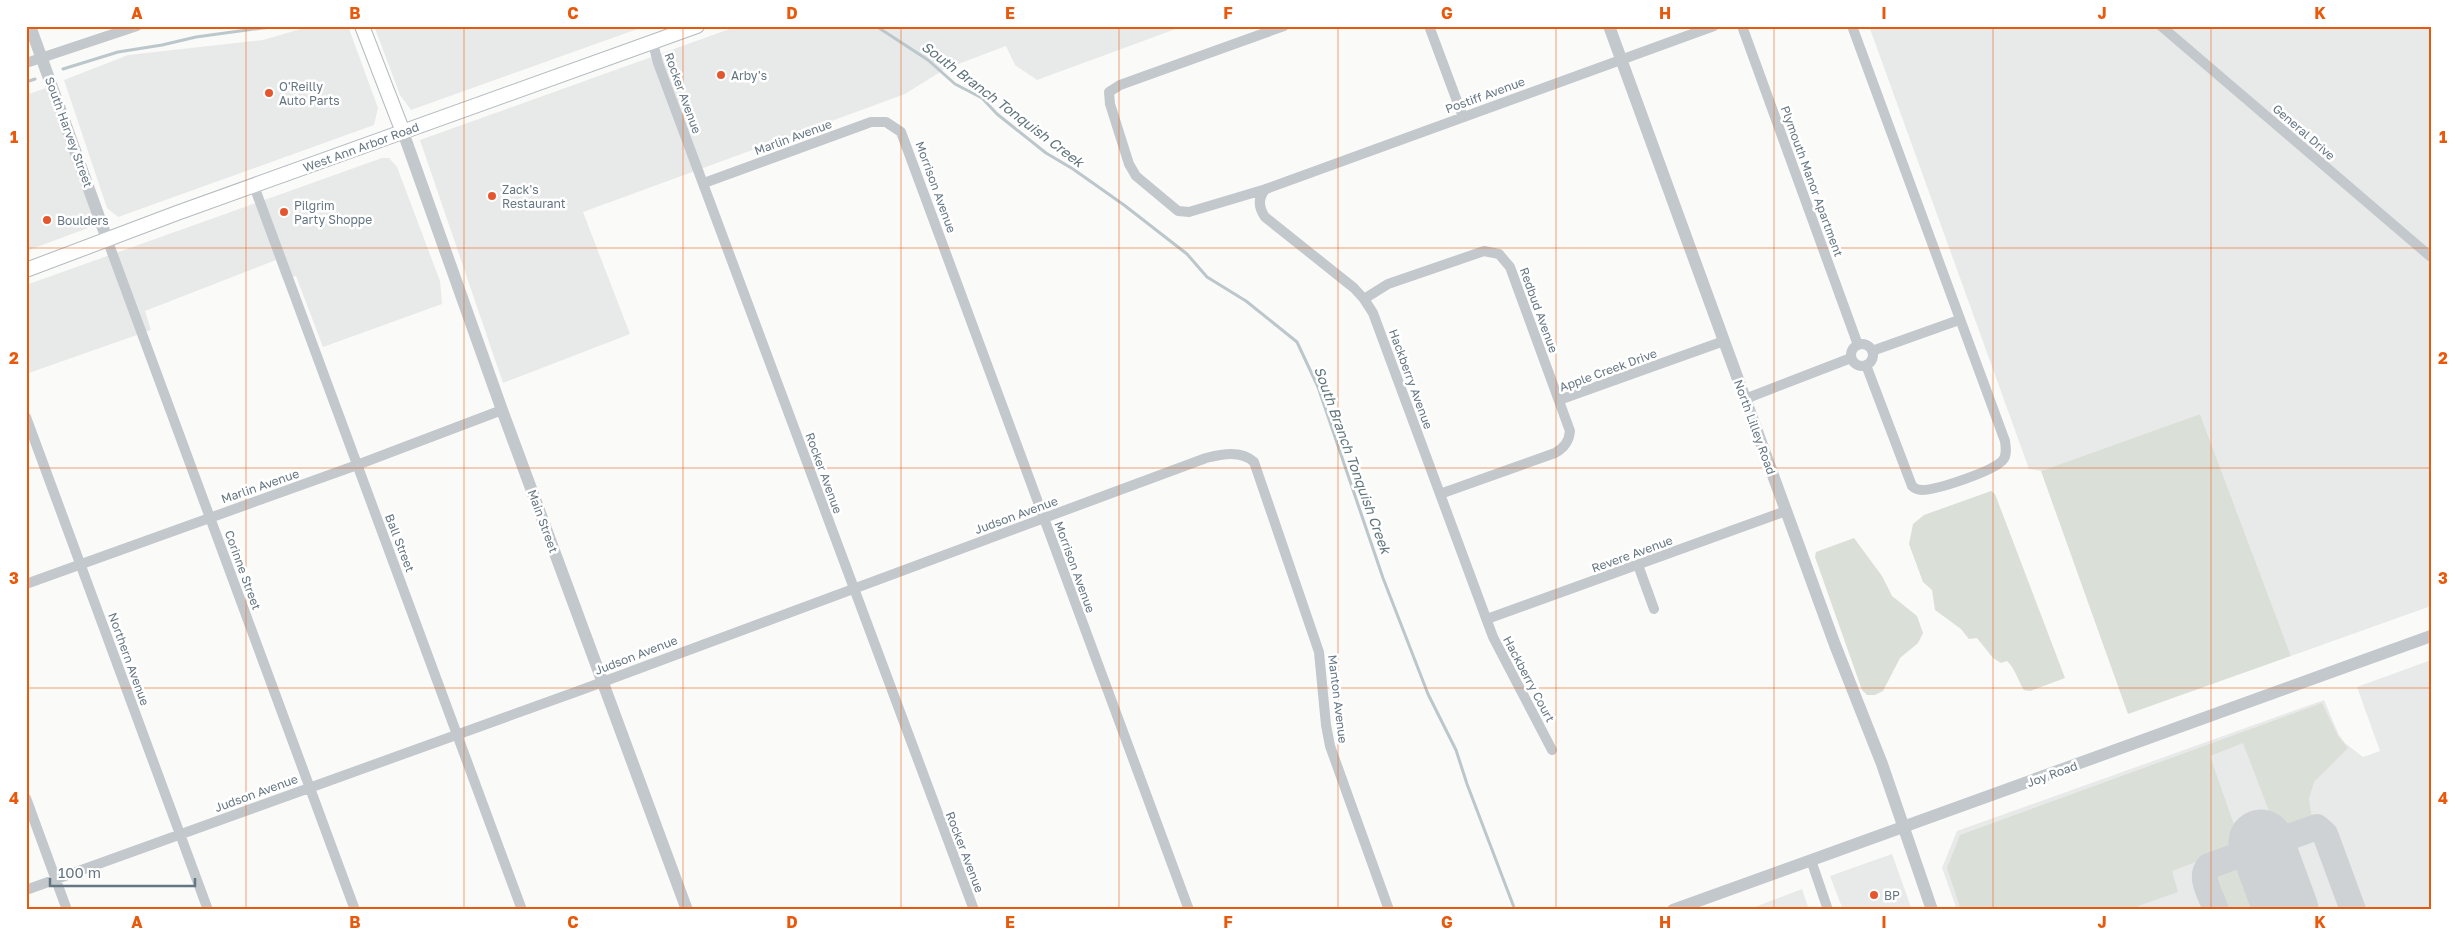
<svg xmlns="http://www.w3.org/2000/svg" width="2457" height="936" viewBox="0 0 2457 936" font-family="'Golos Text',sans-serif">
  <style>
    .built { fill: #e8e9e9 }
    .green { fill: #dadfd7 }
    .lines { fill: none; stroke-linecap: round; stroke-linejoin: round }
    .stream { stroke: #bbc7cb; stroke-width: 3 }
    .taxiway { stroke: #ced2d4; stroke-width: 26 }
    .runway { stroke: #ced2d4; stroke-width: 65 }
    .secondary-casing { stroke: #b3babf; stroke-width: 16 }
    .minor { stroke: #c3c8cc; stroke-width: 10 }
    .tertiary { stroke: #c3c8cc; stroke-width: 12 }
    .secondary { stroke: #fff; stroke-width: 14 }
    .grid { fill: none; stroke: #e8590c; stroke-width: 1; stroke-opacity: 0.55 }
    .poi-dot { fill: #e4572e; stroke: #fff; stroke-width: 2 }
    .labels { text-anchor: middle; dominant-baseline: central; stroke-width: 5; stroke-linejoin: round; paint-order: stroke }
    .poi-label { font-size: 12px; fill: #657683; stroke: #fff; text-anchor: start }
    .street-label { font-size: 12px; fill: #657683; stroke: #fff }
    .water-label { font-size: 14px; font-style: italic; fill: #60757c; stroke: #fff }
    .neatline { fill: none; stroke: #e8590c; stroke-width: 2 }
    .grid-label { font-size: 16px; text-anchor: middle; font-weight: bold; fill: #e8590c }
  </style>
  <rect width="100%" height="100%" fill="#fafaf8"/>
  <!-- built -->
  <path class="built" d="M311,26H348L378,108L374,125L118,217L107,208L64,80L128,55L263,40Z
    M374,26H646L411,110L400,95Z
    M738,26H1184L1037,80L1015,65L1006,46L945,69L905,94L583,212L630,334L503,383L420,140Z
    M1869,26H2431V606L2291,656L2200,414L2041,471L2029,469Z
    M46,88L93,213L88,228L26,251V95Z
    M382,158H389L397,167L440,281L442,304L323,347L296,276L283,280L276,260L145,311L151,330L26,374V285Z
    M2431,660V910H1957L1942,868L1957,831L2324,700L2339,735L2345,743L2363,757L2380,751L2357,687Z
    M1892,854L1912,910H1843L1830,876Z
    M1802,889L1809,910H1747Z"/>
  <!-- green -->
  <path class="green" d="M2200,414L2291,656L2128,714L2041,471Z
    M1991,491L1995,494L2065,678L2030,691L2024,690C2018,681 2015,668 2007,661L2001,663L1993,658L1977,638L1969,639L1961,629L1935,610L1932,590L1923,582L1909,544L1913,524L1924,515Z
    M1854,538L1882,576L1892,596L1917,616L1923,633L1918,643L1900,658L1883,691L1875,695H1867L1862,690L1815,557L1816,552Z
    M2322,703L2338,736L2348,748L2314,782L2309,798L2312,820L2277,832L2243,743L2210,756L2241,845L2172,871L2178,892L2138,906L2139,910H1961L1947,868L1960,835Z
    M2243,863L2251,870L2266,910H2224L2217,891L2216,875L2230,866Z"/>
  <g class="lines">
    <!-- stream -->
    <path class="stream" d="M876,26L928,60L955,84L982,98L997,114L1046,153L1073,169L1124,205L1187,254L1207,277L1246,301L1297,342L1318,387L1383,578L1428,694L1456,750L1467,784L1515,910
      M63,69L118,52L162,45L196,37L277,26
      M26,82L35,79"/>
    <!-- taxiway -->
    <path class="taxiway" d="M2216,910C2212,897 2198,877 2209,866L2317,827L2325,834L2353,910"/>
    <!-- runway -->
    <path class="runway" d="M2261,842L2286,910"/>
    <!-- secondary casing -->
    <g class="secondary-casing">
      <path id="secondary" d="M362,26L403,132
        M26,270L177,213L697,26"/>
    </g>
    <!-- minor -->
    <path class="minor" d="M1284,26L1120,85L1109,92L1110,104L1129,164L1136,176L1178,211L1189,212L1266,189L1714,26
      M1429,26L1463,117
      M1742,26L1858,345
      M1852,26L2005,441C2006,448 2007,455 2003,460C1994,471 1937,490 1922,490C1918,490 1915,489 1912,486L1866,365
      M2161,26L2431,257
      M653,43L658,63L974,910
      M26,63L137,26
      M704,183L871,122H886L901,132L1189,910
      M254,186L522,910
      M1266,189C1257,198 1259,208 1265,217L1354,288L1364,299L1373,313L1493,637L1552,750
      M107,239L355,910
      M1364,299L1388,284L1484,251L1499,254L1510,267L1570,431C1569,442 1564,448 1555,453L1440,494
      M1851 355a11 11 0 1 1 22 0a11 11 0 1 1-22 0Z
      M1872,351L1959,320
      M1745,399L1851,358
      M1559,400L1724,341
      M26,417L208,910
      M1638,565L1654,609
      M26,584L357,465L502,410
      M1487,619L1786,511
      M26,798L67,910
      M1811,860L1828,910
      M26,890L581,690L1206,458C1222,454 1241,450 1254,462L1319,652L1326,725L1330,746L1389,910"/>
    <!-- tertiary -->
    <path class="tertiary" d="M30,26L107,239
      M1609,26L1835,645L1882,764L1932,910
      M403,132L502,410L687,910
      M1673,910L2431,636"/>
    <!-- secondary -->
    <use href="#secondary" class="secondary"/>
  </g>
  <!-- grid -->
  <path class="grid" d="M246,26V910M464,26V910M683,26V910M901,26V910M1119,26V910M1338,26V910M1556,26V910M1774,26V910M1993,26V910M2211,26V910M26,248H2431M26,468H2431M26,688H2431"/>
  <!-- markers -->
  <g class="poi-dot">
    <circle cx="721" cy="75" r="5"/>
    <circle cx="269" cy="93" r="5"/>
    <circle cx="492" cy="196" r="5"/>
    <circle cx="284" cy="212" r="5"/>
    <circle cx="47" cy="220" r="5"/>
    <circle cx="1874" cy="895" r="5"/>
  </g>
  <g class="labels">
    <!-- poi labels -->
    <g class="poi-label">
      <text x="731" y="75">Arby's</text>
      <text x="279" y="86">O'Reilly<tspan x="279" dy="14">Auto Parts</tspan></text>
      <text x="502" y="189">Zack's<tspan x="502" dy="14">Restaurant</tspan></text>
      <text x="294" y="205">Pilgrim<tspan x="294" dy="14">Party Shoppe</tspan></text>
      <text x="57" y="220">Boulders</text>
      <text x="1884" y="895">BP</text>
    </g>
    <!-- street labels -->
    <g class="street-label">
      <text transform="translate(683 93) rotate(70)">Rocker Avenue</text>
      <text transform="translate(1485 95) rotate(-20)">Postiff Avenue</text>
      <text transform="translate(69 132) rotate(70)">South Harvey Street</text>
      <text transform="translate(2304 132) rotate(41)">General Drive</text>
      <text transform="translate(793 137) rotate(-20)">Marlin Avenue</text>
      <text transform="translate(361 147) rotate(-20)">West Ann Arbor Road</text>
      <text transform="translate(1812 181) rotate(70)">Plymouth Manor Apartment</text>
      <text transform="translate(936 187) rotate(70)">Morrison Avenue</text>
      <text transform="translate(1539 310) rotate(70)">Redbud Avenue</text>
      <text transform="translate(1608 370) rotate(-20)">Apple Creek Drive</text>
      <text transform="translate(1411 379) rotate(70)">Hackberry Avenue</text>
      <text transform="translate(1755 427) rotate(70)">North Lilley Road</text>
      <text transform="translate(824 473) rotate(70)">Rocker Avenue</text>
      <text transform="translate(260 486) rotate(-19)">Marlin Avenue</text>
      <text transform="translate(1016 515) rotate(-20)">Judson Avenue</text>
      <text transform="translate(543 521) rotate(70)">Main Street</text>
      <text transform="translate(400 543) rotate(69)">Ball Street</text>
      <text transform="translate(1632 554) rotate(-20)">Revere Avenue</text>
      <text transform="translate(1075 567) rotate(70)">Morrison Avenue</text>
      <text transform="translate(243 570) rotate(70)">Corinne Street</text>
      <text transform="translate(636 655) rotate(-21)">Judson Avenue</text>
      <text transform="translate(129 659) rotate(70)">Northern Avenue</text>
      <text transform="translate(1529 679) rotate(62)">Hackberry Court</text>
      <text transform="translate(1338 699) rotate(83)">Manton Avenue</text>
      <text transform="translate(2052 774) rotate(-20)">Joy Road</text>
      <text transform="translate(256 793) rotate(-20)">Judson Avenue</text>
      <text transform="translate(965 852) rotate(69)">Rocker Avenue</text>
    </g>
    <!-- water labels -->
    <g class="water-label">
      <text transform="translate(1003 104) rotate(37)">South Branch Tonquish Creek</text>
      <text transform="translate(1353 460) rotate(70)">South Branch Tonquish Creek</text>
    </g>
  </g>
  <!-- border -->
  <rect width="2457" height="936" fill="none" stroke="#ffffff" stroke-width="55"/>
  <!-- scale -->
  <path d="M50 878v8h145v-8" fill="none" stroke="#657683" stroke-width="2.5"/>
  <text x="58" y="878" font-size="15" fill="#657683" stroke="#ffffff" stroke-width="4" paint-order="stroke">100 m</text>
  <rect x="28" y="28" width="2402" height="880" class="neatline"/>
  <g class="grid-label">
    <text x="137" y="19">A</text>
    <text x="355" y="19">B</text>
    <text x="573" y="19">C</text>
    <text x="792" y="19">D</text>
    <text x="1010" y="19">E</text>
    <text x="1228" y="19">F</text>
    <text x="1447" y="19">G</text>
    <text x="1665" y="19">H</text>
    <text x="1884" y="19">I</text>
    <text x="2102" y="19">J</text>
    <text x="2320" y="19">K</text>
    <text x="14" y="143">1</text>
    <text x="2443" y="143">1</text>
    <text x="14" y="364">2</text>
    <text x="2443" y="364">2</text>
    <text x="14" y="584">3</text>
    <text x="2443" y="584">3</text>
    <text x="14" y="804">4</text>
    <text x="2443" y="804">4</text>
    <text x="137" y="928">A</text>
    <text x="355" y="928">B</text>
    <text x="573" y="928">C</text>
    <text x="792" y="928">D</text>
    <text x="1010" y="928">E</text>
    <text x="1228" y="928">F</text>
    <text x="1447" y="928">G</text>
    <text x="1665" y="928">H</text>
    <text x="1884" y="928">I</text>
    <text x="2102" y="928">J</text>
    <text x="2320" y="928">K</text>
  </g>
</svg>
